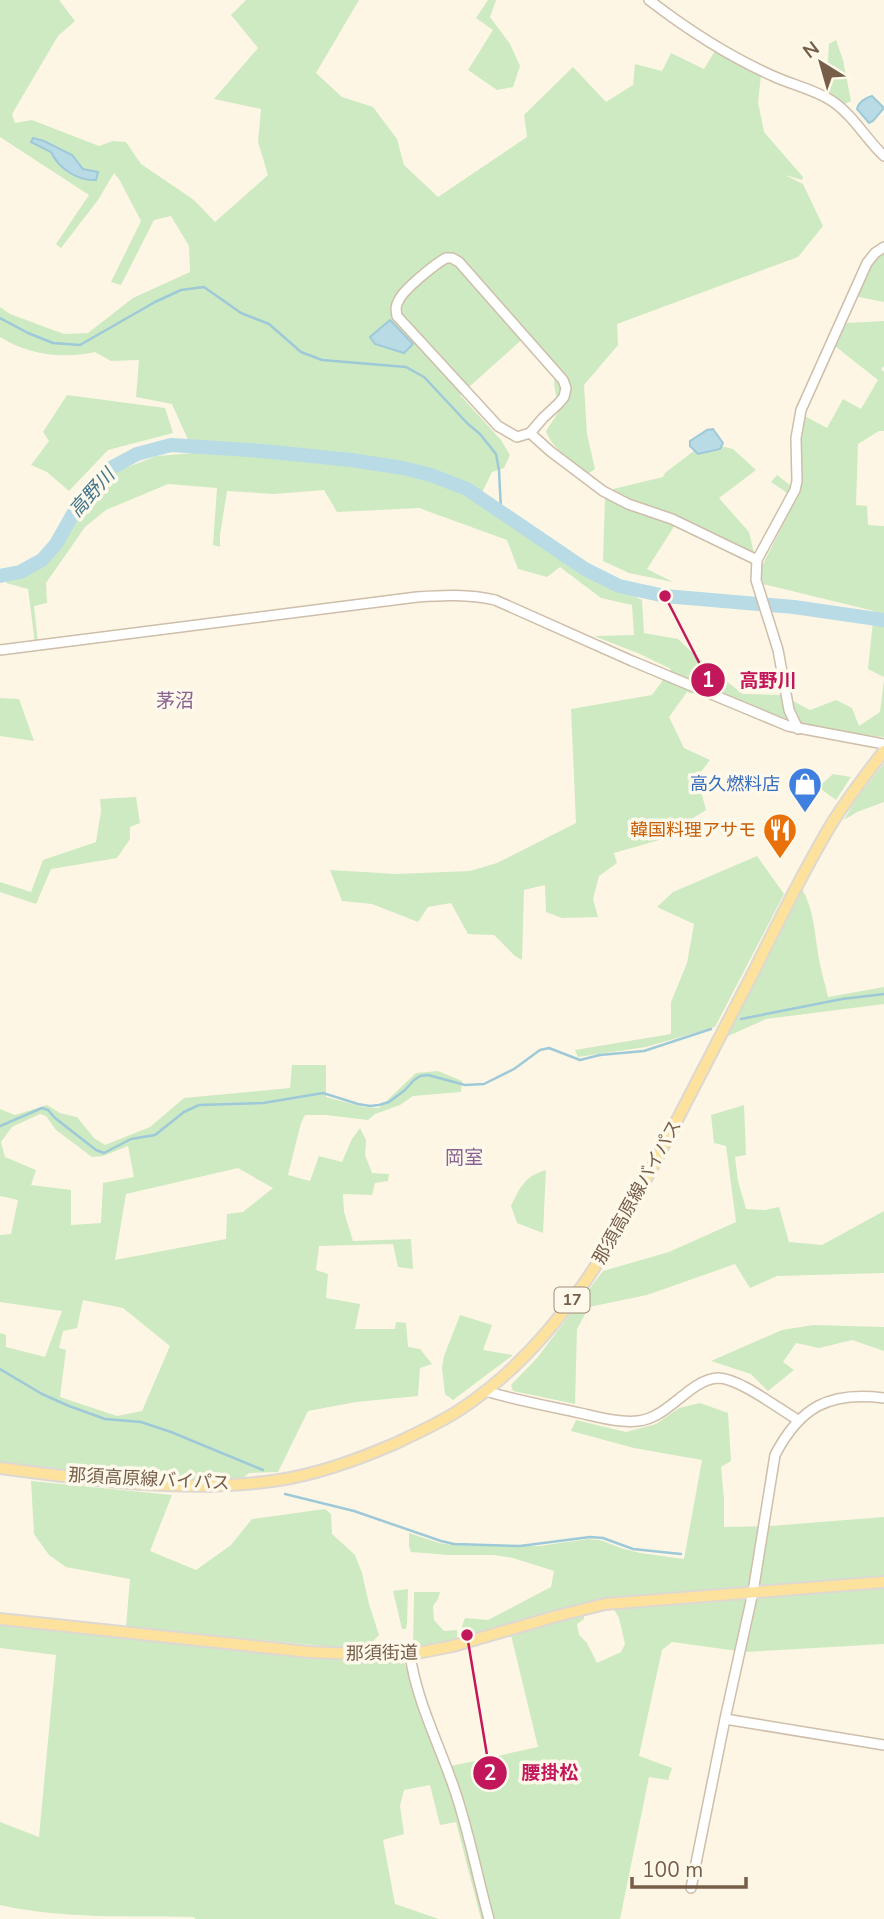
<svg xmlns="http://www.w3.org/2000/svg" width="884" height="1919" viewBox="0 0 884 1919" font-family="'Nunito Sans','Noto Sans JP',sans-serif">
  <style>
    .green { fill: #ceeac2; fill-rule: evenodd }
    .water { fill: #b8dbe6; stroke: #9ec9d8; stroke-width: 2 }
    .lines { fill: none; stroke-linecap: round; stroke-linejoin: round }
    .stream { stroke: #9ec9d8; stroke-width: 2.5 }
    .river { stroke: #b8dbe6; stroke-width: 14 }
    .minor-casing { stroke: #cebeaa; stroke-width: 12 }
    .major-casing { stroke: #ded8d3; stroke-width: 14 }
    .minor { stroke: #fff; stroke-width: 9 }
    .major { stroke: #fce29c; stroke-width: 10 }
    .labels { text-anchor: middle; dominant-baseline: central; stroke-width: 7; stroke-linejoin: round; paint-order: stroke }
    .shield { fill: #fff9eb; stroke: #9f8c7a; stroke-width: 2 }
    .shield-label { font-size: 16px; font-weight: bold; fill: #765e49 }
    .shop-label { font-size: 18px; fill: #366cbe; stroke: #fff9eb; text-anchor: end }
    .food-label { font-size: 18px; fill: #c56008; stroke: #fff9eb; text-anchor: end }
    .street-label { font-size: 18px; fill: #765e49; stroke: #fff9eb }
    .water-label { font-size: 19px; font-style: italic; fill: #42768a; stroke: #fff9eb }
    .neighbourhood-label { font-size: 19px; fill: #876192; stroke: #fff9eb }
    .leader { fill: none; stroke: #c2185b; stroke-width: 2.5 }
    .callout-dot { fill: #c2185b; stroke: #fff9eb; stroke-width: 2.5 }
    .mark-label { font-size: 21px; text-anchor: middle; font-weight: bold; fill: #fff }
    .callout-label { font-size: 19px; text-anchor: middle; font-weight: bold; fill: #c2185b; stroke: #fff9eb; stroke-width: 7; stroke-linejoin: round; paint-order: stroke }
  </style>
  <rect width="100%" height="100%" fill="#fdf6e4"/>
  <!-- green -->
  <path class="green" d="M0,0H59L75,21L58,36L12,114L15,123L32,120L99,146L113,141L126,142L141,164L194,200L215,222L268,175L258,142L261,109L214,99L258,48L231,15L246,0H359L316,73L342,97L373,107L397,139L404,165L438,197L527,137L524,115L573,67L606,102L633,85L635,64L662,71L671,53L704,69L715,51L761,76L758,102L764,132L803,177L802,180L785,175L803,184L823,226L798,257L617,324L618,345L584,385L587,434L595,469L588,474C574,463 552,449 546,431L559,411L554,384L556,364L528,334L460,395L501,440L510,455L504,468L492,472L478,501L575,567L642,600L644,633L678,639L708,667L743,694L782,695L810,710L836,700L852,708L859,726L880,712L884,679V737L826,731L787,723L736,702L687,692L669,717L684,748L710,760L697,777L706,810L659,840L614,853L617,863L599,876L593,899L598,917L562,918L546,912L545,885L524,890L522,960L515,956L494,935L468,934L451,903L428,907L418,922L372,904L342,901L330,870L397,874L470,871L497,863L576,823L571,709L652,695L671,669L640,654L594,636L634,635L632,605L601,598L560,567L547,577L518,569L507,540L419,508L337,512L324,490L274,494L227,491L220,535V547L213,545L217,488L168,484L106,510L85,527L46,583L47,603L34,606L38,642L35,643L28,589L6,583L8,578L19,576L35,568L62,545L82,503L114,472L157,456L194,453L172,404L136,397L139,360L111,361L95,352C63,359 28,355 0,337V307L10,314L64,334L88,333L133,298L190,272L189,246L171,216L154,220L121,285L111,282L141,221L119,179L114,173L98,200L61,248L56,244L89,195L0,137Z
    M488,0H496L490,17L510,44L520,66L513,87L497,90L468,70L493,30L476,18Z
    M836,40L843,60L851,101L843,105L826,95L829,44Z
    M884,251V302L854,296L869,264Z
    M884,321V366L881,369L884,372V431H879L858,444L856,505L867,506L868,525L884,526V677L868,669L874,611L763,584L760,570L796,499L771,482L777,475L798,491L801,483L799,437L803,415L827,428L843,399L861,409L878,380L835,346L845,323Z
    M67,395L165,408L173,433L108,450L69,491L47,472L31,465L49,441L43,432Z
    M721,446L733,449L756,470L719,498L749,532L754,553L665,512L614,494L613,489L663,477L665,473L695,450L699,454L720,449Z
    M605,497L675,525L647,569L673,582L629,573L603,561Z
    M0,698L19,699L34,741L0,736Z
    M884,763V802L857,812L844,820L856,799Z
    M833,774L851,777L836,800L818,787Z
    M136,797L140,823L130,827V839L117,858L51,869L36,904L0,892V882L31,892L43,860L96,842L101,811L100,799Z
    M757,856L784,894L715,1027L646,1047L578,1057L575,1050L671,1034V1002L687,963L694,924L657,907L673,892Z
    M802,889C814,910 814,930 818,953C820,968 825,983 828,997L884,987V1004L766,1019L726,1037Z
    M292,1065H326V1097L364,1107L379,1108L416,1073L438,1071L462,1081L461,1092L413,1096L400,1105L375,1114L368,1120L326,1115H305L301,1123L288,1175L310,1181L319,1156L342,1162L352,1139L360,1128L366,1140L365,1155L372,1173L389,1174L388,1181L375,1183L372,1195L343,1194L344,1212L353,1241L411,1239L413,1269L398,1267L393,1244L319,1246L316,1270L328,1274L326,1298L360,1304L355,1329H395L396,1322L406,1323L408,1347L420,1349L432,1364L420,1368L418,1396L356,1402L308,1411L278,1472L249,1473L241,1480L204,1481L137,1479L0,1462V1333L6,1335V1347L45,1357L62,1311L0,1302V1235L11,1234L18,1200L0,1196V1109L15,1115L47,1105L60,1113L77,1117L94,1138L105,1145L150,1127L184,1098L290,1088ZM40,1114L46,1116L56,1130L92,1157L103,1156L128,1146L134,1177L103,1183L101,1223L71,1225V1190L31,1185L36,1170L5,1157L1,1142L12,1127ZM238,1168L273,1188L243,1212L227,1214L226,1239L115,1260L126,1194ZM83,1300L123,1308L170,1346L142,1411L117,1416L60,1397L66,1350L59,1348L63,1331L77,1328Z
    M744,1105L746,1155L735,1157L738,1181L746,1209L765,1210L779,1207L789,1242L822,1245L884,1211V1273L777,1276L750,1288L735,1264L647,1295L589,1307L577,1329L575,1404L513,1391L511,1385L537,1358L603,1271L669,1252L736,1222L726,1146L714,1143L711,1115Z
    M546,1170L543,1233L517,1223L511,1206C520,1187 525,1176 546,1170Z
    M460,1315L492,1325L483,1350L513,1355L453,1400L445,1394L442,1368L444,1356Z
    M813,1325L884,1327V1351L852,1340L819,1348L796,1343L783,1362L794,1370L768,1391L751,1374L711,1361L782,1330Z
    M700,1403L728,1413L731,1461L721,1467L724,1499V1527L770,1526L884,1517V1644L745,1652L672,1642L662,1650L639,1756L672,1768L668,1780L649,1777L620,1919H481L456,1822L440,1825L430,1785L404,1790L400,1806L404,1834L383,1840L395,1904L439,1919H195L194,1917C130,1916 63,1919 0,1905V1822L39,1837L56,1655L0,1648V1624L299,1657L404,1662L442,1768L538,1747L511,1635L584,1614V1619L577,1624L579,1635L587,1643L597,1663L621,1652L625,1644L619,1618L612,1606L568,1610L464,1636L462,1626L465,1618L488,1620L551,1587L554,1571L513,1558L494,1555H449L411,1552L409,1546V1533L439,1543L453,1545L539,1546L588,1539L600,1540L624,1549L640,1553L684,1559L702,1460L634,1448L571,1431L576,1420L626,1432L656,1424L679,1408Z
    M31,1481L172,1495L150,1551L196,1570L231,1545L252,1519L325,1509L331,1514L332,1534L355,1555L362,1573L369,1604L379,1635L364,1650L126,1627L130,1579L66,1567L49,1555L34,1534Z
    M408,1589L407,1623L406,1629H402L393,1591Z
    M414,1592H440L438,1599L433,1606L434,1620L444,1631L457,1630V1639L431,1645L413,1646Z"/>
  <!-- water -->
  <path class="water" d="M872,96L884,108L873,121L869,123L857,109C858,103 866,97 872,96Z
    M33,138L44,141L72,155L83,169L98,172L96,180C78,181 59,169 51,152L31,142Z
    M390,320L413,344L404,353L375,344L370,337Z
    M713,429L723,443L720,449L698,454L690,446V441L707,430Z"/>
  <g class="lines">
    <!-- stream -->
    <path class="stream" d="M0,318L28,333L53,343L80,345L155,302L181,290L204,287L241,313L269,324L301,352L322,360L406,367L424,377L468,424L480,434L496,454L499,470L501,510
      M741,1019L842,999L884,994
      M0,1126L42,1108L48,1110L55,1118L96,1150L104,1153L131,1139L155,1135L184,1112L199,1105L263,1103L323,1093L358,1104L370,1106L379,1105L389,1102L405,1090L414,1080L420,1076L428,1075L465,1085L484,1084L514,1069L540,1050L549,1048L580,1060L600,1055L644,1051L711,1029
      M0,1369L42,1394L69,1406L105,1419L141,1422L171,1432L263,1470
      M285,1494L354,1511L441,1541L454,1544L520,1546L590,1537L603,1538L633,1549L681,1554"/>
    <!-- river -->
    <path class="river" d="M0,576L20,572L42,560L56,544L82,498L109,469L137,454L171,445L262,451L351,460L403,468L431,475L467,489L585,569L619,586L665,596L794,607L884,620"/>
    <!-- minor casing -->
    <g class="minor-casing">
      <path id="minor" d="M649,0C688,30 728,56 773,76C792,85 814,89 832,101C853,115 866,139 884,156
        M446,258H452L459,262L563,380L566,388L564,397L558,404L543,418L530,433L517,437L498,426L397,316C396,310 395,306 399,300C404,289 435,264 446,258Z
        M530,433L550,451L603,491L628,504L672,519L757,560
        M0,650L417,597C444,595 468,594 495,600L632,661L788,726L884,744
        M798,729L789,710L778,650L756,580L757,560L795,490L797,481L796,438L801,410L867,263L875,253L884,247
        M485,1391C516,1400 548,1406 580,1413C598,1417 619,1423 638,1421C655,1419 667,1408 680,1398C691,1389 703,1379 718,1378C739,1378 779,1409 798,1420
        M410,1655C417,1702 439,1744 454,1788C469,1831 477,1876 489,1919
        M725,1719L884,1745
        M691,1888L725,1719L753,1592L775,1455C800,1407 829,1391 884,1398"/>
    </g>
    <!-- major casing -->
    <g class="major-casing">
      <path id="major" d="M0,1468C90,1480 189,1494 279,1480C318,1474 357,1460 394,1444C417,1433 440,1423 461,1409C564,1341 621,1228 676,1122C702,1071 729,1020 755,969C779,920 804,870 832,823C848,798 866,774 884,751
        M0,1619L309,1652L402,1656L453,1646L557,1616L605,1604L884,1582"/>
    </g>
    <!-- minor -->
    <use href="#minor" class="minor"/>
    <!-- major -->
    <use href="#major" class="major"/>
  </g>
  <!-- icons -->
  <defs>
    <g id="shop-pin" transform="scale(1.75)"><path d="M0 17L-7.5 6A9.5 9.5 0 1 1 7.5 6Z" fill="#3f7fe0" stroke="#fff9eb"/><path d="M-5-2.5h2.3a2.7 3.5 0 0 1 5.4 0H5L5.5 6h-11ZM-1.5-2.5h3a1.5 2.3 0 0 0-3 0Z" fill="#fff"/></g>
    <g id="restaurant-pin" transform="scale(1.75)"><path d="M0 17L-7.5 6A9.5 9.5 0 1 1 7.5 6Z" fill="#e8710a" stroke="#fff9eb"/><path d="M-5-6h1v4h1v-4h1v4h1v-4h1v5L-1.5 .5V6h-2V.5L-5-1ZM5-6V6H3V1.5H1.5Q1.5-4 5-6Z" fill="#fff"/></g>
  </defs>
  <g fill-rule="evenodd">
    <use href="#shop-pin" x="805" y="784"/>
    <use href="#restaurant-pin" x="780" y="830"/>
  </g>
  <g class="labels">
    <!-- shield labels -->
    <rect class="shield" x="554.5" y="1287.5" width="35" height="25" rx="5"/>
    <g class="shield-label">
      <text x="572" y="1300">17</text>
    </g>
    <!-- shop labels -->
    <g class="shop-label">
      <text x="780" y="784">高久燃料店</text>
    </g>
    <!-- food labels -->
    <g class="food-label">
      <text x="756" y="830">韓国料理アサモ</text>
    </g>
    <!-- street labels -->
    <g class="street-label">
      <text transform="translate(637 1192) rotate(-61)">那須高原線バイパス</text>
      <text transform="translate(149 1479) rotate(3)">那須高原線バイパス</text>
      <text transform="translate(382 1653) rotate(-1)">那須街道</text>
    </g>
    <!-- water labels -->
    <g class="water-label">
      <text transform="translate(92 493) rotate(-48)">高野川</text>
    </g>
    <!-- neighbourhood labels -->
    <g class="neighbourhood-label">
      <text x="175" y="701">茅沼</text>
      <text x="464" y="1158">岡室</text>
    </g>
  </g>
  <!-- callouts -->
  <path class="leader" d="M665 596L708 680M467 1635L490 1773"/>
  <g class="callout-dot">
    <circle cx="665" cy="596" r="7"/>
    <circle cx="467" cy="1635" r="7"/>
    <circle cx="708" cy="680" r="18"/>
    <circle cx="490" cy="1773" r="18"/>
  </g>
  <g class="mark-label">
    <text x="708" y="687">1</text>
    <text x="490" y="1780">2</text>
  </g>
  <g class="callout-label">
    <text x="768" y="687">高野川</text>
    <text x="550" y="1779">腰掛松</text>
  </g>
  <!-- north arrow -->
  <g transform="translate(821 63) rotate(323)" stroke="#fff9eb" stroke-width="5" paint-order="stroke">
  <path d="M0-5L12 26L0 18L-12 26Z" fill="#765e49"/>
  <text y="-10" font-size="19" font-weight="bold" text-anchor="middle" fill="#765e49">N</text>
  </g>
  <!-- scale -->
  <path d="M632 1877v10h114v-10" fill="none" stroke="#765e49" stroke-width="3.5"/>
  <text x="642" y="1877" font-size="21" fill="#765e49" stroke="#fff9eb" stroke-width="5" paint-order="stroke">100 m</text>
</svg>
